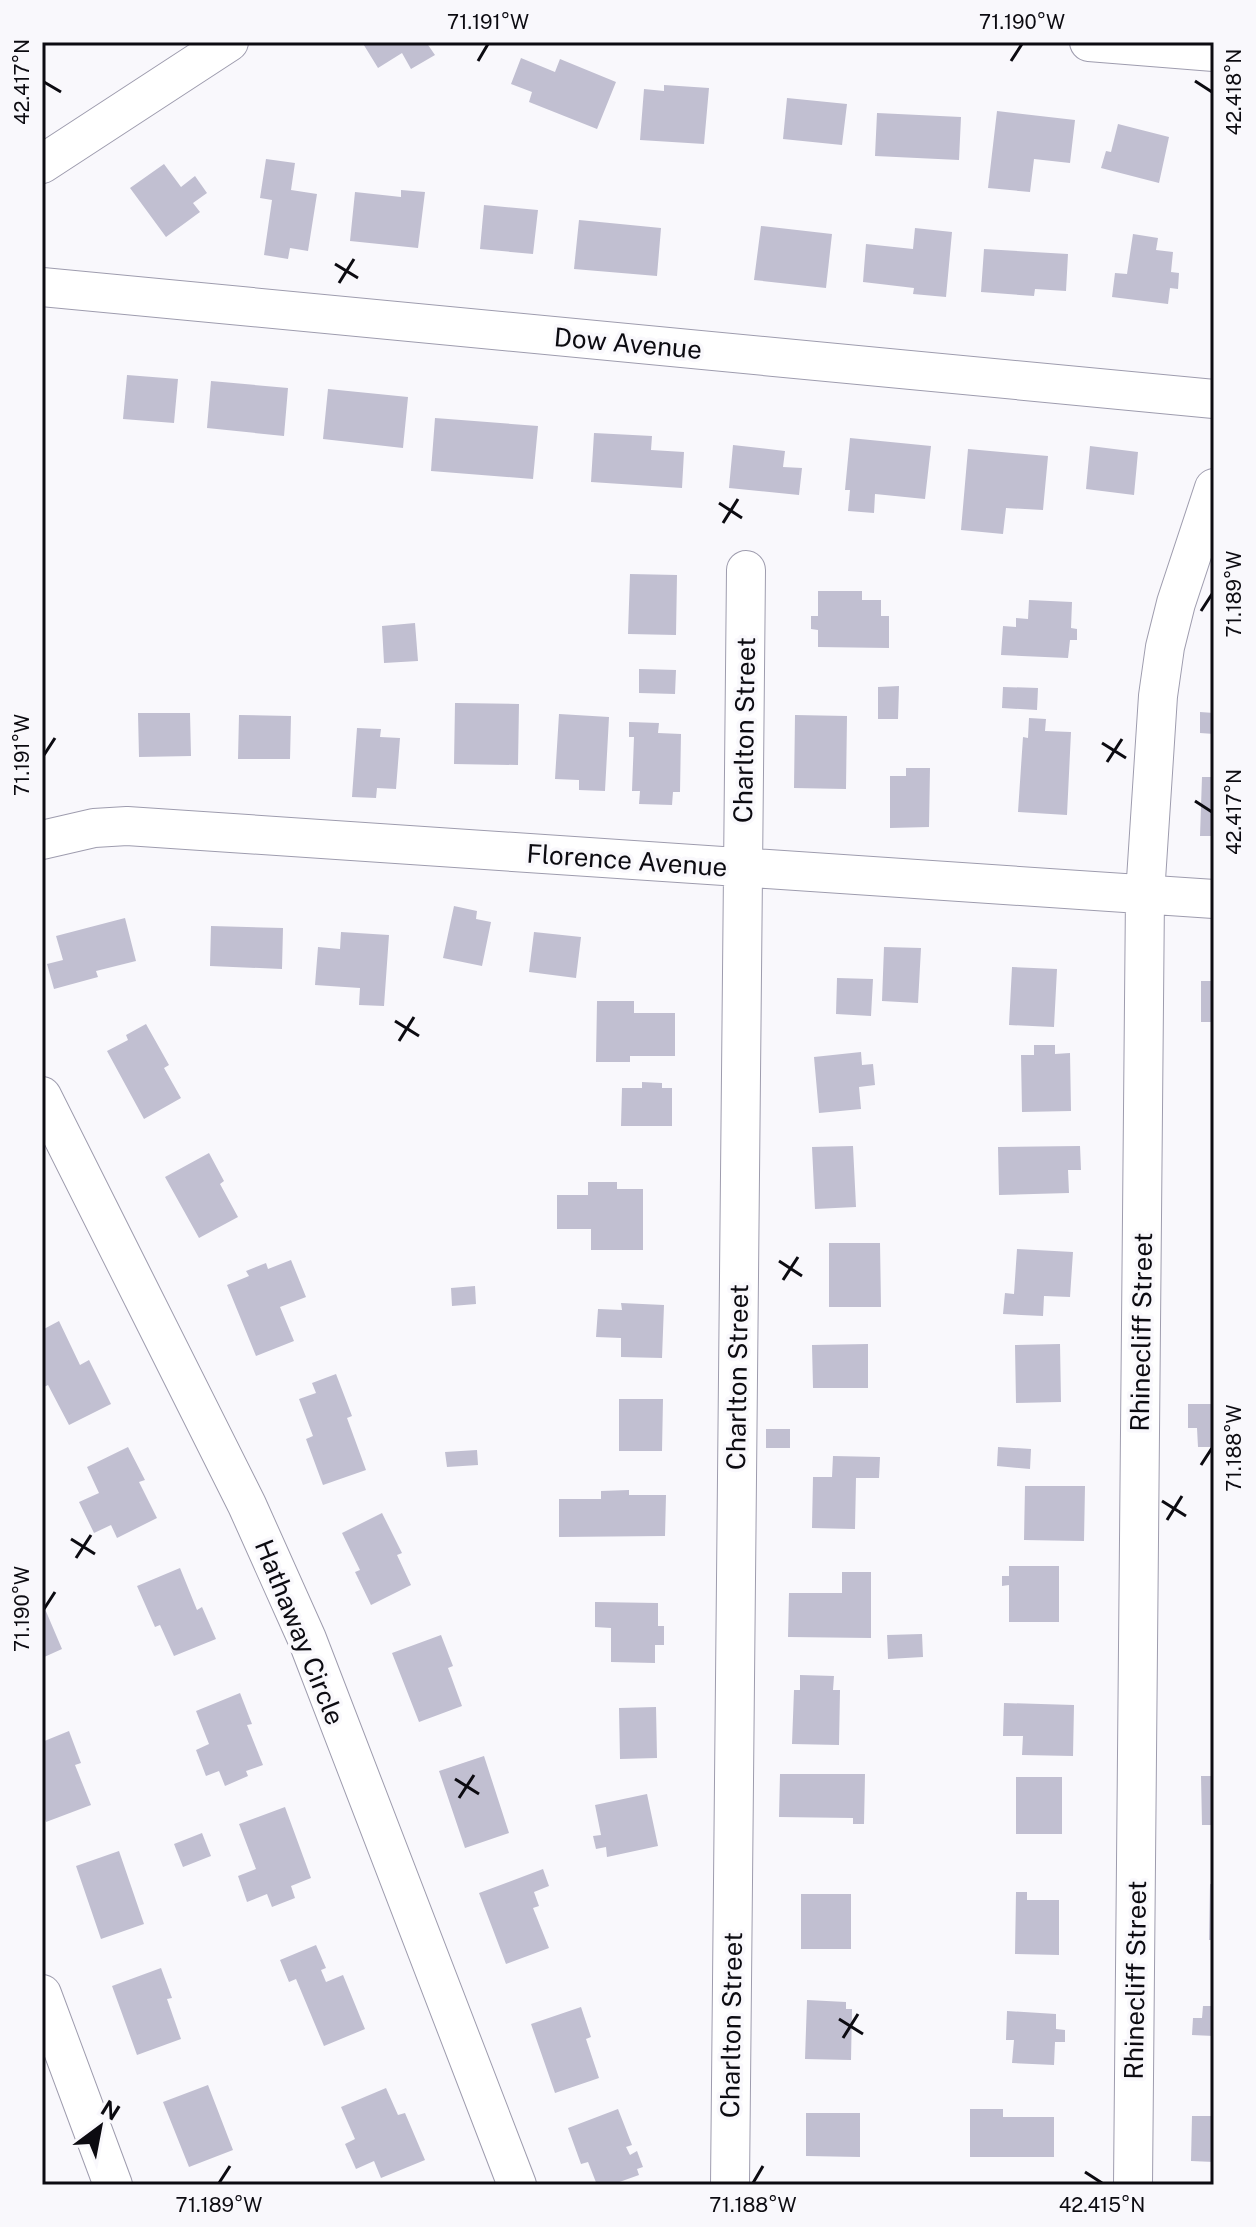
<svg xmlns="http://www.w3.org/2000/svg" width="1256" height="2227" viewBox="0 0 1256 2227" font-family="'Public Sans',sans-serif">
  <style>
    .building { fill: #c1bfd1 }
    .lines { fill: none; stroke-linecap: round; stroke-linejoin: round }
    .minor-casing { stroke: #9e9cae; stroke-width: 40 }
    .minor { stroke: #fff; stroke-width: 38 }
    .ticks { fill: none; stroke: #0c0b11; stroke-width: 3 }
    .labels { text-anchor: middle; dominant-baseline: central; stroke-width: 7; stroke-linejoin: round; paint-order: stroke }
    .street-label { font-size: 26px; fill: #0c0b11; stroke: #f9f8fc }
    .neatline { fill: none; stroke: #0c0b11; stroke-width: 3 }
    .ticks-label { font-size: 20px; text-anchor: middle; fill: #0c0b11 }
  </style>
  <rect width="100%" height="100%" fill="#f9f8fc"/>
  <!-- building -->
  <path class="building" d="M362,42H426L435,55L411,69L402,53L378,68Z
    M521,58L555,72L560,59L616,82L597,129L529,102L532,92L511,84Z
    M664,85L709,88L704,144L640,140L644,89L664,91Z
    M787,98L847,104L842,145L783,139Z
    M997,111L1075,120L1070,163L1034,159L1030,192L988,188Z
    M877,113L961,117L959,160L875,156Z
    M1118,124L1169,137L1159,183L1101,168L1106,151L1111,152Z
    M266,159L295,163L291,190L317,194L308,251L290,248L288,259L264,255L272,200L260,198Z
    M164,164L181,187L195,176L207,193L193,203L200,212L166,237L130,188Z
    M401,190L425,192L418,248L350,241L355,192L401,197Z
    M484,205L538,210L533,254L480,249Z
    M579,220L661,228L657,276L574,269Z
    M761,226L832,234L826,288L754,280Z
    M915,228L952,232L946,297L913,294L914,288L863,282L866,244L913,249Z
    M1133,234L1158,238L1156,250L1173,252L1171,272L1179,273L1178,289L1170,288L1168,304L1112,297L1115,273L1127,274Z
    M984,249L1068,254L1066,291L1035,289L1034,296L981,292Z
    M127,375L178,379L174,423L123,419Z
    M211,381L288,388L284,436L207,428Z
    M328,389L408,397L403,448L323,439Z
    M435,418L538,426L533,479L431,471Z
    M594,433L652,436L651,450L684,452L682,488L591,482Z
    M850,438L931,446L925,499L875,494L874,513L848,511L850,490H845Z
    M733,445L785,451L783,467L802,468L799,495L729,488Z
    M1090,446L1138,452L1134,495L1086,489Z
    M968,449L1048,456L1043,510L1006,508L1003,534L961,530Z
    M630,574L677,575L676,635L628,634Z
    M818,591H862V600H881V616H889V648L818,647V630L811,629V616H818Z
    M1029,600L1072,602L1071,628L1077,629V640H1070L1068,658L1001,655L1003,626L1016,627V618L1028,619Z
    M415,623L418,661L384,663L382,626Z
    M639,669L676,670L675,694L639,693Z
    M899,686L898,719H878V687Z
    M1003,687L1038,688L1037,710L1002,708Z
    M455,703L519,704L518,765L454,764Z
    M1200,712L1214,713V734L1200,733Z
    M138,713H190L191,756L139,757Z
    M559,714L609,717L605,791L579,790V780L555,779Z
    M239,715L291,716L290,759H238Z
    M795,715L847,716L846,789L794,788Z
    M1029,718L1046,719L1045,731L1071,732L1067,815L1018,812L1023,737L1028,738Z
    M629,722L659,723L658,733L681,734L680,792H673L672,805L639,804L640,791H632L634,737H629Z
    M357,728L381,729L380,737L400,738L396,789L377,788L376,798L352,797Z
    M906,768H930L929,827L890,828V776H906Z
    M1202,777H1214V836H1200Z
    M454,906L477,911L476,919L491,922L482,966L443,958Z
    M125,918L136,961L96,971L98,977L54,989L47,964L63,960L56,936Z
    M211,926L283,928L282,969L210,966Z
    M341,932L389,935L384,1006L359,1005L360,988L315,985L318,947L340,949Z
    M534,932L581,937L576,978L529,972Z
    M884,947L921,948L918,1003L882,1001Z
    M1012,967L1057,969L1054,1027L1009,1025Z
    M837,978L873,979L871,1016L836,1014Z
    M1201,981H1214V1022H1201Z
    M597,1001H634V1013H675V1056H630V1062H596Z
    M146,1024L169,1065L164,1068L181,1098L144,1119L107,1051L128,1040L126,1035Z
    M1034,1045H1055V1054L1070,1053L1071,1111L1022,1112L1021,1055H1034Z
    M861,1052L862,1065L873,1064L875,1085L859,1087L861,1109L819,1113L814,1057Z
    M642,1082L662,1083V1088H672V1126H621L622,1088H642Z
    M853,1146L856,1207L815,1209L812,1147Z
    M1080,1146L1081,1170H1068L1069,1193L999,1195L998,1147Z
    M209,1153L224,1181L220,1184L238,1217L199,1238L165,1177Z
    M588,1182H617V1189H643V1250H591V1229H557V1195H588Z
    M829,1243H880L881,1307H829Z
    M1017,1249L1073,1252L1070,1297L1044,1296L1043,1316L1003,1314L1005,1293L1014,1294Z
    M291,1260L306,1297L280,1307L294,1341L256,1356L227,1285L249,1276L246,1271L266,1263L268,1269Z
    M475,1286L476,1304L452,1306L451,1288Z
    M621,1303L664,1305L662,1358L621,1357V1338L596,1337L598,1309L622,1310Z
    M59,1321L80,1365L89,1360L111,1404L69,1425L48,1385L42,1388V1330Z
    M868,1344V1388H813L812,1345Z
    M1060,1344L1061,1402L1016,1403L1015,1345Z
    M336,1374L352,1416L347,1418L366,1470L323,1485L306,1439L313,1436L299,1399L316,1393L312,1383Z
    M619,1399H663L662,1451H619Z
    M1188,1404H1214V1447H1198L1197,1428H1188Z
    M766,1429H790V1448H766Z
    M128,1447L145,1480L139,1482L157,1518L117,1538L111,1525L94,1533L79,1502L99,1493L87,1467Z
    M998,1447L1031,1449L1030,1469L997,1466Z
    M477,1450L478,1465L447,1467L445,1452Z
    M833,1456L880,1457L879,1478H856L855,1529L812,1528L813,1477H832Z
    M1025,1486H1085L1084,1541L1024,1540Z
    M629,1490V1495H666L665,1536L559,1537V1499H601V1491Z
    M382,1513L402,1553L397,1555L411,1585L371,1605L355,1572L360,1570L342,1533Z
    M1009,1566H1059V1622H1009V1585L1002,1586V1576H1009Z
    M180,1568L197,1610L202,1607L216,1639L174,1656L160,1625L155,1627L137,1586Z
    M842,1572H871V1638L788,1637L789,1593H842Z
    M595,1602L658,1603V1626H664V1645H655V1663L611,1662V1628L595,1627Z
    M45,1609L62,1649L42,1658V1610Z
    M922,1634L923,1657L888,1659L887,1635Z
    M441,1635L453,1666L448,1668L462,1706L419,1722L392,1653Z
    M800,1675L834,1676L833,1690H840L839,1745L792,1744L794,1690H800Z
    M240,1693L252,1724L247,1725L263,1765L246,1771L248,1776L225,1786L219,1771L206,1776L196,1750L209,1744L196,1711Z
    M1004,1703L1074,1705L1073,1756L1022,1755L1023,1736H1003Z
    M656,1707L657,1758L620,1759L619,1708Z
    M69,1731L81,1763L75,1765L91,1805L46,1822L42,1811V1742Z
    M484,1756L509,1833L465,1848L439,1771Z
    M780,1774H865L864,1824H853V1818L779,1817Z
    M1201,1776H1214V1825H1202Z
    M1016,1777H1062V1834H1016Z
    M647,1794L658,1846L607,1857L606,1847L596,1849L593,1836L601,1835L595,1805Z
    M285,1807L311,1878L291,1886L295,1898L272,1907L267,1894L247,1902L238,1876L256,1869L239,1824Z
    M202,1833L211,1856L183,1867L174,1844Z
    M119,1851L144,1924L101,1939L76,1866Z
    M543,1869L549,1886L534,1892L539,1906L533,1908L549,1948L506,1964L479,1893Z
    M1210,1884H1214V1940H1209Z
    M1016,1892H1027V1900H1059V1955L1015,1954Z
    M801,1894H851V1949H801Z
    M316,1945L326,1968L321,1970L326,1982L343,1975L365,2029L324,2046L296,1979L289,1982L280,1960Z
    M161,1968L172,1998L167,1999L181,2039L137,2055L112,1986Z
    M807,2000L846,2002V2009H852L851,2060L805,2059Z
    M1203,2006H1214V2036L1192,2035L1193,2018H1202Z
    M581,2007L591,2037L586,2039L599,2078L555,2093L531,2024Z
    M1007,2011L1056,2014V2029L1065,2030V2042H1055L1054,2065L1012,2063L1014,2040H1006Z
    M208,2085L233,2150L189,2167L163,2102Z
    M386,2088L398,2115L405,2113L425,2160L381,2178L374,2161L356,2169L345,2144L355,2139L341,2107Z
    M618,2109L632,2145L626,2147L630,2155L637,2151L643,2167L637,2169L639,2175L611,2185H597L588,2162L581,2164L568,2128Z
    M970,2109H1003V2117H1054V2157H970Z
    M806,2113H860V2157L806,2156Z
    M1192,2116H1214V2162L1191,2161Z"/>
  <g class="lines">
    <!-- minor casing -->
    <g class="minor-casing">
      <path id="minor" d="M1089,42L1214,52
        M42,164L229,42
        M42,287L1214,399
        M42,840L94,828L127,826L1214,899
        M42,1096L247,1505L307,1639L517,2185
        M42,1994L113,2185
        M730,2185L746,570
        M1133,2185L1145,895L1158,696L1165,647L1176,603L1214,488"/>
    </g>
    <!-- minor -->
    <use href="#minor" class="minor"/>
  </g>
  <!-- ticks -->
  <path class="ticks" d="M478,61L488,44M1011,61L1022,44M1195,81L1212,92M44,82L61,92M335,264L358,278M339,283L354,259M719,503L742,518M723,523L738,499M1201,611L1212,594M1102,743L1126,758M44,755L55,738M1107,762L1122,739M1195,801L1212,812M395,1021L419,1036M399,1041L414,1017M779,1261L802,1276M783,1280L798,1257M1201,1465L1212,1448M1162,1501L1186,1516M1167,1520L1182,1496M71,1539L95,1554M76,1558L91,1535M44,1609L55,1592M455,1779L479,1794M459,1798L474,1775M839,2019L863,2034M843,2038L858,2014M1085,2172L1102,2183M219,2183L230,2166M753,2183L763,2166"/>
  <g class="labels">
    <!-- street labels -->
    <g class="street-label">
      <text transform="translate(628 343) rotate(5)">Dow Avenue</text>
      <text transform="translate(744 730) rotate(-89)">Charlton Street</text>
      <text transform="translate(627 860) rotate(4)">Florence Avenue</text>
      <text transform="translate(1141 1332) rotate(-89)">Rhinecliff Street</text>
      <text transform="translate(737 1377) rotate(-89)">Charlton Street</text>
      <text transform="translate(300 1632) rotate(68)">Hathaway Circle</text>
      <text transform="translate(1135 1980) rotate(-89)">Rhinecliff Street</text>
      <text transform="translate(731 2025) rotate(-89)">Charlton Street</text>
    </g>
  </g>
  <!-- border -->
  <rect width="1256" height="2227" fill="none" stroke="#f9f8fc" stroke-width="88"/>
  <!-- north arrow -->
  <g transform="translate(100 2127) rotate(32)" stroke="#f9f8fc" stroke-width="6" paint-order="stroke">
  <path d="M0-6L14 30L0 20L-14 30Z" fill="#0c0b11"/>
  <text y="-12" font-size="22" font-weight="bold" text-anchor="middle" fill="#0c0b11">N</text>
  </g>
  <rect x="44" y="44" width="1168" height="2139" class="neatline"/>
  <g class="ticks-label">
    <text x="488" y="29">71.191°W</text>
    <text x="1022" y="29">71.190°W</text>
    <text transform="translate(22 82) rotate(-90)" y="7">42.417°N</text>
    <text transform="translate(1234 92) rotate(-90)" y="7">42.418°N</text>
    <text transform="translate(1234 594) rotate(-90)" y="7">71.189°W</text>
    <text transform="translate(22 755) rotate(-90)" y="7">71.191°W</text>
    <text transform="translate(1234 812) rotate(-90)" y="7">42.417°N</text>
    <text transform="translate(1234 1448) rotate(-90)" y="7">71.188°W</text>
    <text transform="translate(22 1609) rotate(-90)" y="7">71.190°W</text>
    <text x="219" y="2212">71.189°W</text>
    <text x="753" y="2212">71.188°W</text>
    <text x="1102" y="2212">42.415°N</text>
  </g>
</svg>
